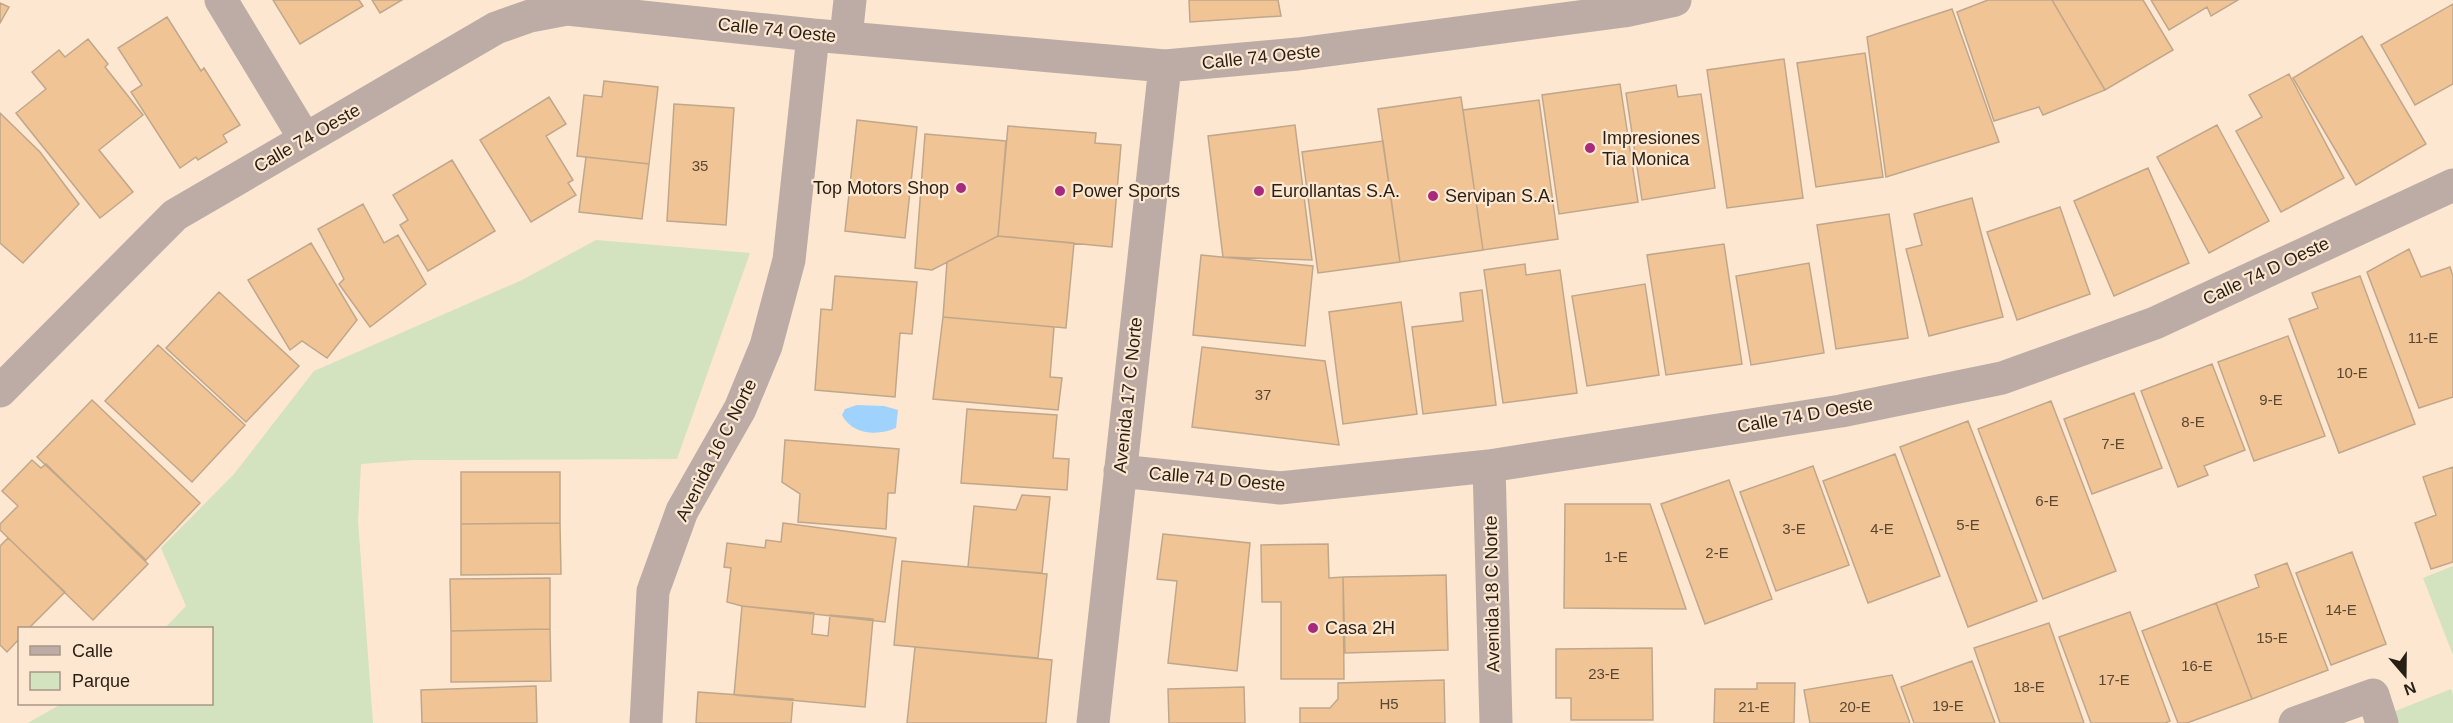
<svg xmlns="http://www.w3.org/2000/svg" width="2453" height="723" viewBox="0 0 2453 723" font-family="Helvetica,sans-serif">
  <style>
    .green { fill: #d3e2bf }
    .water { fill: #9fd3fd }
    .building { fill: #f0c494; stroke: #c0a78c; stroke-width: 1.5 }
    .lines { fill: none; stroke-linecap: round; stroke-linejoin: round }
    .minor { stroke: #bcaca5; stroke-width: 33 }
    .poi-dot { fill: #a72a7d; stroke: #fde7d1; stroke-width: 2 }
    .labels { text-anchor: middle; dominant-baseline: central; stroke-width: 4.5; stroke-linejoin: round; paint-order: stroke }
    .number-label { font-size: 15px; fill: #5a4834 }
    .street-label { font-size: 18px; fill: #281f14; stroke: #fde7d1 }
    .poi-label { font-size: 18px; fill: #281f14; stroke: #fde7d1; text-anchor: start }
  </style>
  <rect width="100%" height="100%" fill="#fde7d1"/>
  <!-- green -->
  <path class="green" d="M596,240L750,253L677,459L413,460L361,464L358,521L373,723H28L61,704H212V628H165L186,606L161,548L234,474L314,371L522,280Z
    M2453,566V655L2423,578Z
    M2451,689L2453,695V723H2365Z"/>
  <!-- water -->
  <path class="water" d="M857,405L884,406L898,410L896,428C878,436 852,435 842,415L845,409Z"/>
  <!-- building -->
  <path class="building" d="M273,0H359L363,6L300,44Z
    M372,0H402L380,13Z
    M1189,0H1278L1281,16L1190,22Z
    M1988,0H2052L2105,90L2043,115L2039,107L1994,121L1957,12Z
    M2052,0H2143L2173,50L2105,90Z
    M2151,0H2238L2211,16L2207,7L2169,30Z
    M0,3L9,7L0,23Z
    M2453,4V84L2415,105L2381,45Z
    M1952,9L1999,142L1886,177L1867,37Z
    M167,17L201,71L204,68L240,125L223,135L227,142L198,160L196,157L180,168L131,92L142,85L118,48Z
    M2362,36L2426,144L2356,185L2293,78Z
    M88,39L108,64L105,67L143,115L99,150L133,192L100,218L16,113L46,89L32,72L59,50L65,57Z
    M1865,53L1883,177L1816,187L1797,63Z
    M1784,59L1803,198L1727,208L1707,70Z
    M2289,74L2344,178L2281,212L2236,131L2262,117L2249,95Z
    M604,81L658,87L649,164L577,156L584,95L602,97Z
    M1620,84L1638,202L1559,214L1542,95Z
    M1676,85L1678,97L1701,94L1715,188L1642,200L1626,93Z
    M549,97L566,124L546,136L573,180L568,183L576,195L531,222L480,140Z
    M1461,97L1483,250L1400,262L1378,109Z
    M1539,100L1558,239L1483,250L1463,110Z
    M674,104L734,108L726,225L667,221Z
    M0,113L40,152L79,204L23,263L0,243Z
    M857,120L917,127L905,238L845,231Z
    M1295,125L1312,260L1223,257L1208,136Z
    M2217,125L2269,221L2209,253L2157,157Z
    M1008,126L1096,133L1095,143L1121,145L1112,247L998,236Z
    M925,134L1006,141L998,236L932,270L915,268Z
    M1383,141L1400,262L1318,273L1302,152Z
    M586,157L649,164L642,219L579,212Z
    M452,160L495,231L428,271L400,225L408,220L393,195Z
    M2148,168L2189,263L2114,296L2074,201Z
    M1972,198L2003,317L1929,336L1906,249L1922,245L1914,214Z
    M363,204L384,243L398,235L426,284L370,327L339,284L344,279L318,229Z
    M2060,207L2090,294L2017,320L1987,232Z
    M1889,214L1908,338L1836,349L1817,225Z
    M998,236L1074,243L1066,328L943,317L947,262Z
    M311,243L357,320L327,358L302,341L290,350L248,280Z
    M1724,244L1742,364L1666,375L1647,255Z
    M2409,249L2421,277L2450,267L2453,276V397L2419,408L2367,272Z
    M1201,255L1313,266L1305,346L1193,335Z
    M1809,263L1824,353L1751,365L1736,276Z
    M1525,264L1526,275L1560,270L1577,393L1503,403L1484,270Z
    M835,276L917,282L912,334L900,333L895,397L815,390L821,309L832,310Z
    M2360,276L2415,424L2339,453L2289,319L2318,308L2312,293Z
    M1645,284L1659,375L1587,386L1572,296Z
    M1482,290L1496,405L1423,414L1412,327L1463,321L1460,293Z
    M219,292L299,366L246,422L166,348Z
    M1401,302L1417,414L1343,424L1329,312Z
    M943,317L1054,327L1050,377L1062,378L1058,410L933,399Z
    M2288,336L2325,436L2254,461L2218,362Z
    M158,345L245,425L192,482L105,401Z
    M1202,347L1325,361L1339,445L1192,427Z
    M2212,364L2245,450L2204,466L2208,475L2178,487L2141,391Z
    M2134,393L2162,468L2092,494L2064,419Z
    M92,400L200,503L146,560L37,457Z
    M2051,401L2116,571L2043,599L1978,429Z
    M967,409L1057,415L1053,458L1069,459L1067,490L961,483Z
    M1968,421L2037,601L1968,627L1900,447Z
    M785,440L899,449L895,493H888L886,529L798,522L800,494L782,482Z
    M1895,454L1940,576L1868,603L1823,481Z
    M32,460L41,468L46,464L148,564L93,620L0,530V524L18,506L2,491Z
    M1813,466L1849,565L1776,591L1740,492Z
    M2453,467V562L2431,569L2415,523L2436,515L2423,477Z
    M461,472H560V523L461,524Z
    M1729,480L1772,599L1705,624L1661,504Z
    M1022,495L1050,497L1042,573L968,567L974,506L1016,510Z
    M1565,504H1650L1686,609L1564,608Z
    M560,523L561,574L461,575V524Z
    M783,523L896,538L885,622L742,606L727,602L731,568L724,567L727,543L765,548L766,540L781,542Z
    M1163,534L1250,543L1237,671L1168,663L1177,581L1157,579Z
    M8,538L65,592L29,628H20V638L7,652L0,645V546Z
    M1328,544L1329,578L1343,577L1344,679H1281V602H1262L1261,545Z
    M2352,552L2386,644L2331,665L2296,573Z
    M902,561L1047,574L1038,658L894,645Z
    M2287,563L2328,670L2252,699L2216,603L2259,587L2255,575Z
    M1446,575L1448,650L1345,653L1343,577Z
    M550,578V629L451,631L450,579Z
    M2216,603L2252,699L2187,723H2178L2142,631Z
    M742,606L814,613L812,634L828,636L830,615L873,619L865,707L734,695Z
    M2130,612L2170,721L2165,723H2091L2059,637Z
    M2049,623L2084,723H2000L1974,648Z
    M550,629L551,681L451,682V631Z
    M915,647L1052,660L1046,723H907Z
    M1652,648L1653,720H1571V698H1556V649Z
    M1972,661L1995,723H1914L1901,687Z
    M1892,675L1910,723H1810L1804,690Z
    M1444,680L1445,723H1300V708H1330L1338,699V683Z
    M1757,683H1795L1794,723H1714L1715,689H1757Z
    M536,686L537,723H422L421,690Z
    M1244,687L1245,723H1169L1168,689Z
    M698,692L793,699L791,723H696Z"/>
  <g class="lines">
    <!-- minor -->
    <path class="minor" d="M221,0L305,139
      M846,37L850,0
      M0,391L175,215L496,28L530,16L567,9L813,35L1165,66L1298,54L1624,11L1675,0
      M1489,466L1496,723
      M1120,471L1280,488L1489,466L1841,411L2002,378L2155,323L2453,185
      M646,723L653,591L682,511L740,409L766,346L789,260L813,35
      M1093,723L1165,66
      M2295,723L2373,695L2382,723"/>
  </g>
  <!-- markers -->
  <g class="poi-dot">
    <circle cx="1590" cy="148" r="6"/>
    <circle cx="961" cy="188" r="6"/>
    <circle cx="1060" cy="191" r="6"/>
    <circle cx="1259" cy="191" r="6"/>
    <circle cx="1433" cy="196" r="6"/>
    <circle cx="1313" cy="628" r="6"/>
  </g>
  <g class="labels">
    <!-- number labels -->
    <g class="number-label">
      <text x="700" y="165">35</text>
      <text x="2423" y="337">11-E</text>
      <text x="2352" y="372">10-E</text>
      <text x="1263" y="394">37</text>
      <text x="2271" y="399">9-E</text>
      <text x="2193" y="421">8-E</text>
      <text x="2113" y="443">7-E</text>
      <text x="2047" y="500">6-E</text>
      <text x="1968" y="524">5-E</text>
      <text x="1794" y="528">3-E</text>
      <text x="1882" y="528">4-E</text>
      <text x="1717" y="552">2-E</text>
      <text x="1616" y="556">1-E</text>
      <text x="2341" y="609">14-E</text>
      <text x="2272" y="637">15-E</text>
      <text x="2197" y="665">16-E</text>
      <text x="1604" y="673">23-E</text>
      <text x="2114" y="679">17-E</text>
      <text x="2029" y="686">18-E</text>
      <text x="1389" y="703">H5</text>
      <text x="1948" y="705">19-E</text>
      <text x="1754" y="706">21-E</text>
      <text x="1855" y="706">20-E</text>
    </g>
    <!-- street labels -->
    <g class="street-label">
      <text transform="translate(777 30) rotate(6)">Calle 74 Oeste</text>
      <text transform="translate(1261 57) rotate(-6)">Calle 74 Oeste</text>
      <text transform="translate(307 138) rotate(-30)">Calle 74 Oeste</text>
      <text transform="translate(2266 271) rotate(-25)">Calle 74 D Oeste</text>
      <text transform="translate(1128 395) rotate(-84)">Avenida 17 C Norte</text>
      <text transform="translate(1805 415) rotate(-10)">Calle 74 D Oeste</text>
      <text transform="translate(716 450) rotate(-63)">Avenida 16 C Norte</text>
      <text transform="translate(1217 479) rotate(5)">Calle 74 D Oeste</text>
      <text transform="translate(1492 594) rotate(-91)">Avenida 18 C Norte</text>
    </g>
    <!-- poi labels -->
    <g class="poi-label">
      <text x="1602" y="138">Impresiones<tspan x="1602" dy="21">Tia Monica</tspan></text>
      <text x="949" y="188" text-anchor="end">Top Motors Shop</text>
      <text x="1072" y="191">Power Sports</text>
      <text x="1271" y="191">Eurollantas S.A.</text>
      <text x="1445" y="196">Servipan S.A.</text>
      <text x="1325" y="628">Casa 2H</text>
    </g>
  </g>
  <!-- legend -->
  <rect x="18" y="627" width="195" height="78" fill="#fde7d1" stroke="#a89785" stroke-width="1.5"/>
  <rect x="30" y="646" width="30" height="9" fill="#bcaca5" stroke="#a89785" stroke-width="1.5"/>
  <text x="72" y="657" font-size="18" fill="#281f14">Calle</text>
  <rect x="30" y="672" width="30" height="18" fill="#d3e2bf" stroke="#a89785" stroke-width="1.5"/>
  <text x="72" y="687" font-size="18" fill="#281f14">Parque</text>
  <!-- north arrow -->
  <g transform="translate(2405 675) rotate(160)" stroke="#fde7d1" stroke-width="4.5" paint-order="stroke">
  <path d="M0-4.5L10 22L0 15L-10 22Z" fill="#281f14"/>
  <text y="-9" font-size="16" font-weight="bold" text-anchor="middle" fill="#281f14">N</text>
  </g>
</svg>
